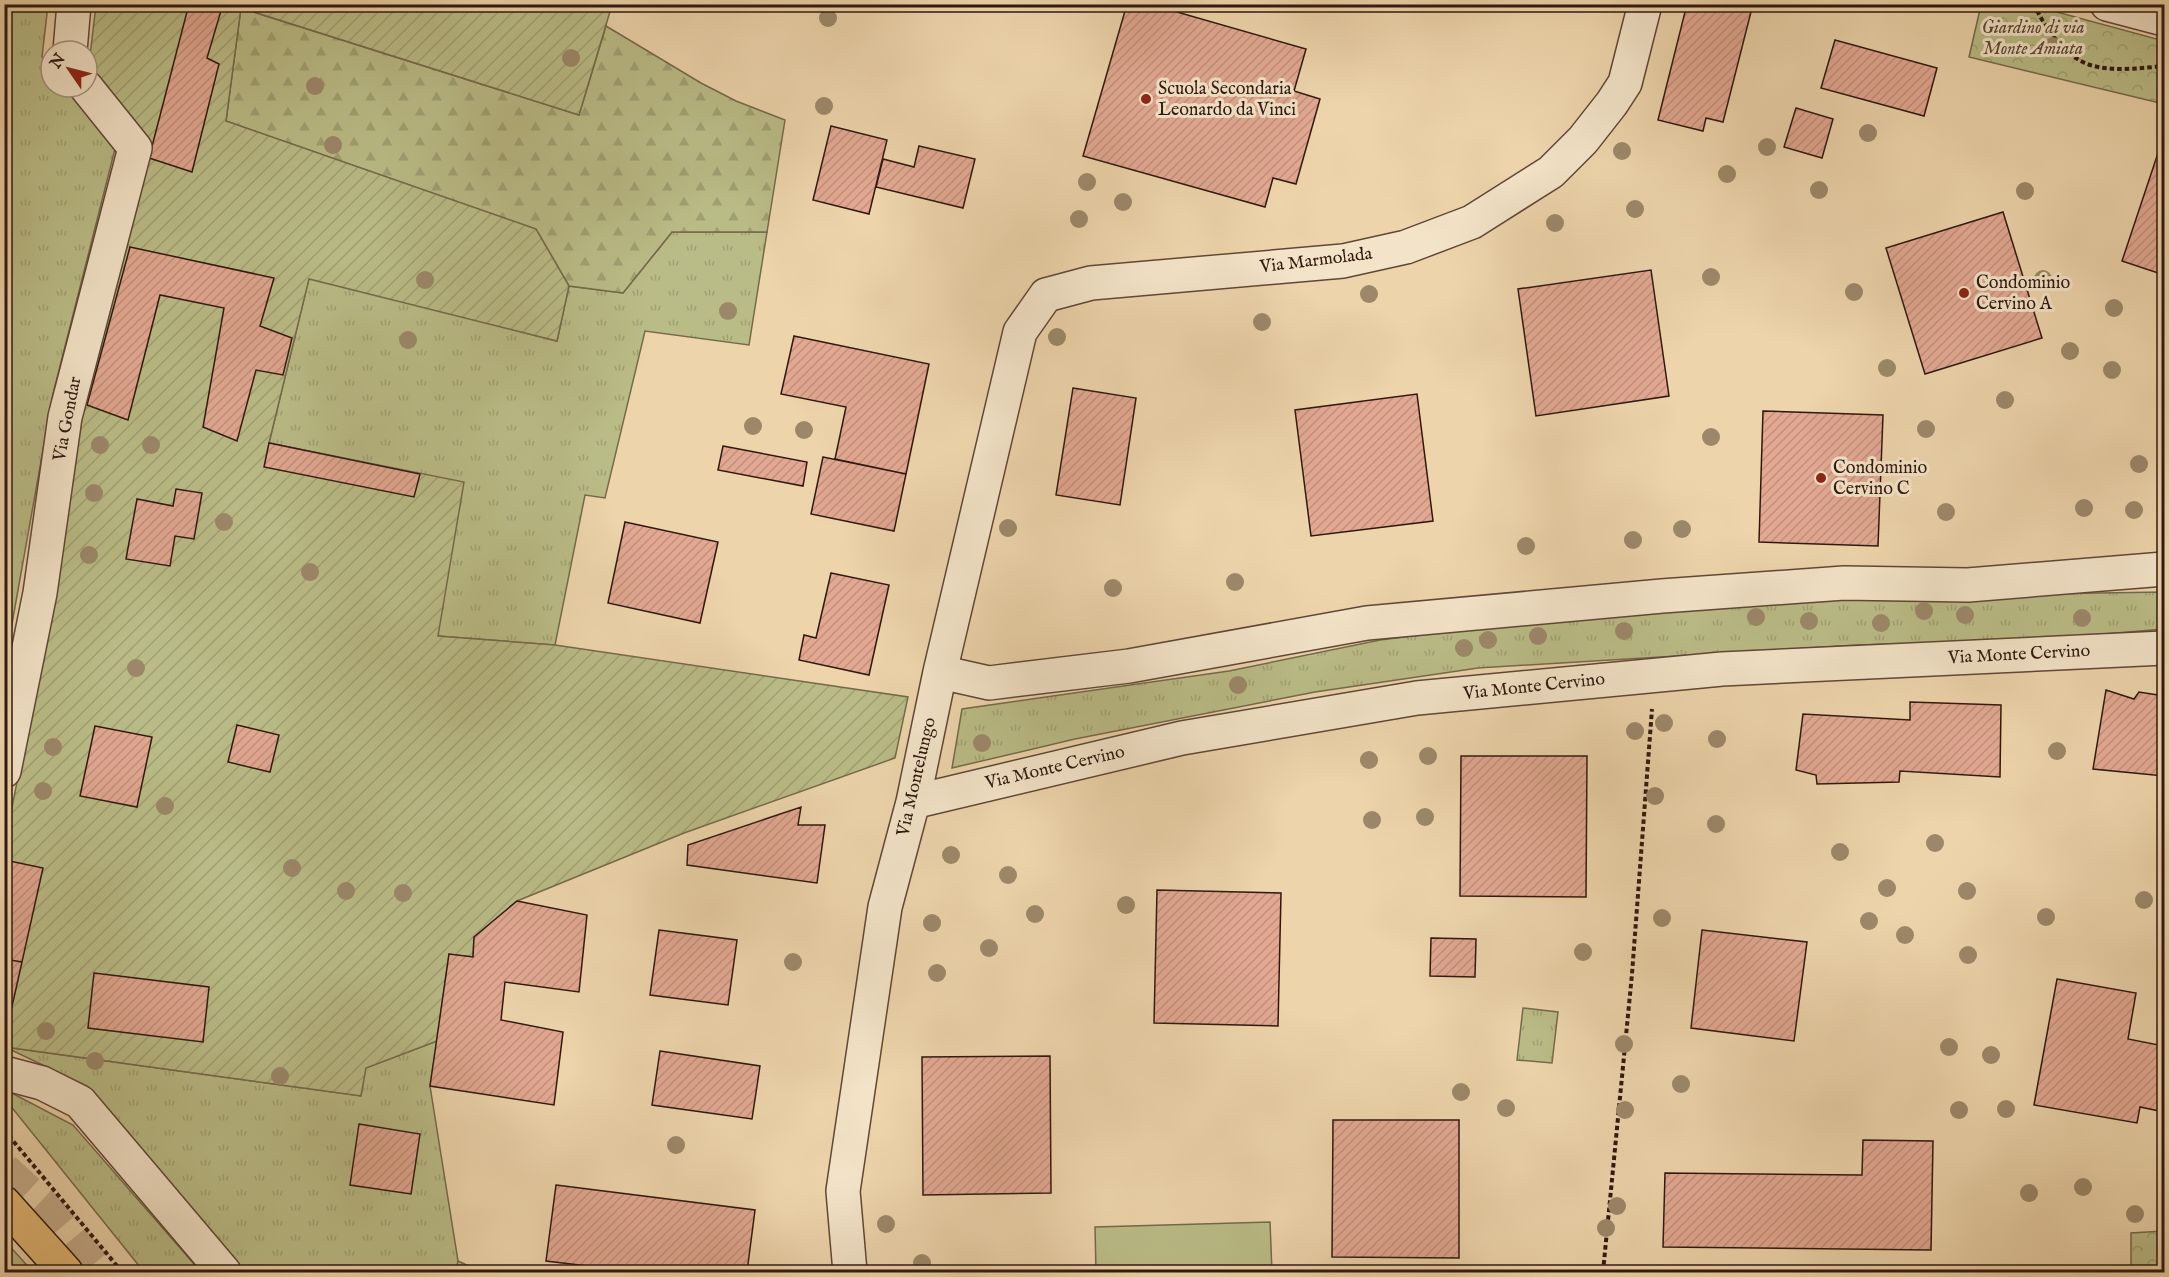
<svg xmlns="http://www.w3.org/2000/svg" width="2169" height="1277" viewBox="0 0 2169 1277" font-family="'IM FELL English',serif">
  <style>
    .grass { fill: url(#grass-tufts); stroke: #756a4b; stroke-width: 1.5 }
    .forest { fill: url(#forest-firs); stroke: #756a4b; stroke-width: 1.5 }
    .park { fill: url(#park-crowns); stroke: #756a4b; stroke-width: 1.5 }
    .garden { fill: url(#garden-furrows); stroke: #756a4b; stroke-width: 1.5 }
    .pitch { fill: #babc87; stroke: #756a4b; stroke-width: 1.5 }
    .building { fill: url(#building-hatch); stroke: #30180f; stroke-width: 1.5 }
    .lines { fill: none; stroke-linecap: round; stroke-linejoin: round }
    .highway-tunnel { stroke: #c7ae8c; stroke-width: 33; stroke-dasharray: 33 16; stroke-linecap: butt }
    .minor-casing { stroke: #5f4736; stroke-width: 36 }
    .major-casing { stroke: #30180f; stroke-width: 36 }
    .path { stroke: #30180f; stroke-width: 4; stroke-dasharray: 4.5 3; stroke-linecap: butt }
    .minor { stroke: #f3e3c8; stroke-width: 33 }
    .major { stroke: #e6ba76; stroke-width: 33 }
    .tree { fill: #9c8869 }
    .poi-dot { fill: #8f2418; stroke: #f3e3c8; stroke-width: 2 }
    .labels { text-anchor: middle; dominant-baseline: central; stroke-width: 6; stroke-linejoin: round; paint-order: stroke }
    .park-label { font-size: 18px; font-style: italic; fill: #594933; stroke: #f3e3c8 }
    .poi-label { font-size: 18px; fill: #30180f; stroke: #f3e3c8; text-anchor: start }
    .street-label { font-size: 18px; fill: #30180f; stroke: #f3e3c8 }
  </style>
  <defs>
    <pattern id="grass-tufts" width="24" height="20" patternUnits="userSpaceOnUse" patternTransform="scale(1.5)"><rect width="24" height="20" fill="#babc87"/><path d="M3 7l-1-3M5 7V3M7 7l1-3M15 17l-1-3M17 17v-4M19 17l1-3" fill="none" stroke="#a0a173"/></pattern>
    <pattern id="forest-firs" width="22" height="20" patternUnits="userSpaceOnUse" patternTransform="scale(1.5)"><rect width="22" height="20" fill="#babc87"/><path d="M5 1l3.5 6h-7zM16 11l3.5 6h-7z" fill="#a0a173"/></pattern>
    <pattern id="park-crowns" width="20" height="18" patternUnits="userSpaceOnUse" patternTransform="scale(1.5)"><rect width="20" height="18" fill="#babc87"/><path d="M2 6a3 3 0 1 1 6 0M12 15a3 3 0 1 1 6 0" fill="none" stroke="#a0a173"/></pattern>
    <pattern id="garden-furrows" width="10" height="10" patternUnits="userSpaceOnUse" patternTransform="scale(1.5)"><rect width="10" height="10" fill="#babc87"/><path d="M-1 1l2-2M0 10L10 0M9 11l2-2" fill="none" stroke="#a0a173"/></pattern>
    <pattern id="building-hatch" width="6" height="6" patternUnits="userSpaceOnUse" patternTransform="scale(1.5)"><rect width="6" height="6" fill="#e2a892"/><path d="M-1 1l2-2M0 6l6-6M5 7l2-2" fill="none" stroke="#c2907d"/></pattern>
  </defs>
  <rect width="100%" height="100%" fill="#edd4ab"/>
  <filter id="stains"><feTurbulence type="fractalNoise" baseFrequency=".00333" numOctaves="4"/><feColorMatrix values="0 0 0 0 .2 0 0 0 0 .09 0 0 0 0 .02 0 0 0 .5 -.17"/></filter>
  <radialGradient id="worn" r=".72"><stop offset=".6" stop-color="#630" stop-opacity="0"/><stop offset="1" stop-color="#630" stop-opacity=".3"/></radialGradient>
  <!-- grass -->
  <path class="grass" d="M5,5H48L42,57L51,69V87H66L115,149L53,394L5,663Z
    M672,232H767L749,345L645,331L605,498L585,495L555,645L438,636L420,474L269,443L309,278L557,341L569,286L623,293Z
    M2164,592V629L2032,640L1858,645L1478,668L1315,692L1075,739L952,768L962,709L1229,671L1380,640L1675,603L1845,597Z
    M1523,1008L1558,1012L1552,1063L1517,1060Z
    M437,1041L430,1086L458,1261L456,1272H244L87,1086L5,1047L361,1096L365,1068Z
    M4,1089L73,1125L201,1272H144L5,1099Z
    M5,1241L33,1272H5Z"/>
  <!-- forest -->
  <path class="forest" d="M241,8L579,115L606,26L701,83L736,101L785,120L767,232H672L623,293L569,286L536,229L226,121Z"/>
  <!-- park -->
  <path class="park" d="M1981,5H2031L2164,41V104L1969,57Z
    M2164,1231V1272H2131V1233Z"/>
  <!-- garden -->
  <path class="garden" d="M96,5H612L579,115L241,8L226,121L536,229L569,286L557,341L309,279L269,443L464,482L438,636L555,645L908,697L895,758L684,833L517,901L474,937L473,957L449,954L437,1041L366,1068L361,1096L5,1047V842L59,572L80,418L134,121L89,64Z
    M458,1261L482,1272H456Z"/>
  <!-- pitch -->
  <path class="pitch" d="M1270,1222L1272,1272H1096L1095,1227Z"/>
  <!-- building -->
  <path class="building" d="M189,4H223L207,58L219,64L192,172L149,158Z
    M1127,4H1180L1177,12L1306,49L1294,91L1320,99L1296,184L1273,178L1265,207L1083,156Z
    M1687,4H1753L1723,122L1706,118L1703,131L1658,120Z
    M1835,40L1937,68L1924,116L1821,88Z
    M1796,108L1833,119L1822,158L1784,147Z
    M831,126L887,140L869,214L813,200Z
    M919,146L975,159L963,208L876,187L883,159L914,167Z
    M2160,147L2164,149V275L2122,261Z
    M2003,212L2042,338L1925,374L1886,248Z
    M130,247L274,278L260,326L292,338L283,375L256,370L237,441L203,427L224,308L160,295L128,420L87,405Z
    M1651,270L1669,396L1536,416L1518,289Z
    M794,336L929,364L906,474L835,459L846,407L781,394Z
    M1073,388L1136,398L1120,505L1056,495Z
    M1417,394L1433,521L1311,536L1295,410Z
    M1763,411L1883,415L1878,546L1759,542Z
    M269,443L420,474L414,497L264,467Z
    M723,446L807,462L803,486L718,470Z
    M823,457L906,474L894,531L811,514Z
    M176,489L202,493L194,539L175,536L170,566L126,559L137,499L173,506Z
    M625,522L718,542L700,623L608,603Z
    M831,573L889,585L869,675L799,660L804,635L816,638Z
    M2106,690L2134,699L2139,692L2164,696V776L2093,769Z
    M1910,702L2001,705L2000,777L1900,771L1899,782L1817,784L1816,775L1796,770L1803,714L1910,720Z
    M237,725L279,735L270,772L228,762Z
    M95,726L152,737L137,807L80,796Z
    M1461,756H1587L1586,897L1460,896Z
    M801,807L798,825H825L817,883L687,865L688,845Z
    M5,860L43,868L22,962L4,959Z
    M1157,890L1281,893L1278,1026L1154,1023Z
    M517,901L587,915L579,992L505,982L501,1020L563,1032L554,1105L430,1086L449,954L473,957L474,937Z
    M659,930L737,940L728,1005L650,995Z
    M1702,930L1807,942L1794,1041L1691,1028Z
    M1431,938L1476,939L1475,977L1430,976Z
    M4,959L22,962L4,1042Z
    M94,973L209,987L203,1042L88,1028Z
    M2057,979L2136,993L2128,1039L2164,1046V1112L2140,1107L2137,1123L2034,1105Z
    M660,1051L760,1066L752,1119L652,1105Z
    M1050,1056L1051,1193L923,1195L922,1057Z
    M1333,1120H1459V1258L1332,1257Z
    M359,1124L420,1134L411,1194L350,1185Z
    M1863,1140L1933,1141L1931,1250L1663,1247L1665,1173L1862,1175Z
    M556,1185L755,1210L747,1272H638L546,1261Z"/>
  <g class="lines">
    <!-- highway-tunnel -->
    <path class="highway-tunnel" d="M4,1169L45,1207L100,1272"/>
    <!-- minor casing -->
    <g class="minor-casing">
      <path id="minor" d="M2107,4L2164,19
        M70,51L74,4
        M940,672L989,683L1129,666L1367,623L1662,596L1844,583L1968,585L2164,569
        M4,771L40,593L65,417L135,148L86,87
        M913,802L1182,738L1417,698L1722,669L2164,648
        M4,1073L42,1083L80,1102L224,1272
        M850,1272L843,1191L885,907L913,802L940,672L1020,332L1046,295L1091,283L1343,261L1406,247L1472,222L1551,172L1583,140L1612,103L1625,83L1645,4"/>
    </g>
    <!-- major casing -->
    <g class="major-casing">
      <path id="major" d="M4,1203L66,1272"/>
    </g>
    <!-- path -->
    <path class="path" d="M2034,4C2044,27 2065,57 2090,65C2113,72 2141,68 2164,66
      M4,1130L122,1272
      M2101,1268L2164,1271
      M1603,1272L1632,974L1652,709"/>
    <!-- minor -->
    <use href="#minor" class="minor"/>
    <!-- major -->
    <use href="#major" class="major"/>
  </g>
  <!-- trees -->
  <g class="tree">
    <circle cx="828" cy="18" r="9"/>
    <circle cx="2053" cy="46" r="9"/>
    <circle cx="571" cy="58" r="9"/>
    <circle cx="315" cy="86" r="9"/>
    <circle cx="824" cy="106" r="9"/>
    <circle cx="1868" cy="133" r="9"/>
    <circle cx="333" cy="145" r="9"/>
    <circle cx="1767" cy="147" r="9"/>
    <circle cx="1622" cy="151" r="9"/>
    <circle cx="1727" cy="174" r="9"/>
    <circle cx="1087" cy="182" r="9"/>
    <circle cx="1819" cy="190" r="9"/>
    <circle cx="2025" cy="191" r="9"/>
    <circle cx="1123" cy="202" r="9"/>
    <circle cx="1635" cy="209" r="9"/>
    <circle cx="1079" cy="219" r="9"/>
    <circle cx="1555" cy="223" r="9"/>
    <circle cx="1711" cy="277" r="9"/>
    <circle cx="2043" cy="279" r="9"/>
    <circle cx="425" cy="280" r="9"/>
    <circle cx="1854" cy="292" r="9"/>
    <circle cx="1369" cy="294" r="9"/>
    <circle cx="2114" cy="308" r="9"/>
    <circle cx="728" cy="311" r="9"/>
    <circle cx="1262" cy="322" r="9"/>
    <circle cx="1057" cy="337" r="9"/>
    <circle cx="408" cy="340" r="9"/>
    <circle cx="2070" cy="351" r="9"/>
    <circle cx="1887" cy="368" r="9"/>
    <circle cx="2112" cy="370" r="9"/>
    <circle cx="2005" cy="400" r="9"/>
    <circle cx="753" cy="426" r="9"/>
    <circle cx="1926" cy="429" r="9"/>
    <circle cx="804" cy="430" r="9"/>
    <circle cx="1711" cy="437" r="9"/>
    <circle cx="100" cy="445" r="9"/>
    <circle cx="151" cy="445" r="9"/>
    <circle cx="2139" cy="464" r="9"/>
    <circle cx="94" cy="493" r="9"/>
    <circle cx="2084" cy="508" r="9"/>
    <circle cx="2134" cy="510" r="9"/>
    <circle cx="1946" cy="512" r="9"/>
    <circle cx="224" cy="522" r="9"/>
    <circle cx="1008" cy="528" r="9"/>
    <circle cx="1682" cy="529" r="9"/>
    <circle cx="1633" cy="540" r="9"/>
    <circle cx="1526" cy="546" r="9"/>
    <circle cx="89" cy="555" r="9"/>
    <circle cx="310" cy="572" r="9"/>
    <circle cx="1235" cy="582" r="9"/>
    <circle cx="1113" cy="588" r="9"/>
    <circle cx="1924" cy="611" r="9"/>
    <circle cx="1965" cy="615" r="9"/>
    <circle cx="1756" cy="617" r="9"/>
    <circle cx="2082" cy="618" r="9"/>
    <circle cx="1809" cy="621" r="9"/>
    <circle cx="1881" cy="623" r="9"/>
    <circle cx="1624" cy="631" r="9"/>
    <circle cx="1538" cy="636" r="9"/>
    <circle cx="1488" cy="640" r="9"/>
    <circle cx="1464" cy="648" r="9"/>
    <circle cx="136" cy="668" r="9"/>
    <circle cx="1238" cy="685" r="9"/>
    <circle cx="1664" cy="723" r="9"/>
    <circle cx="1635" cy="731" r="9"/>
    <circle cx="1717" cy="739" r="9"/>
    <circle cx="982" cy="743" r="9"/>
    <circle cx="53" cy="747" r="9"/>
    <circle cx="2057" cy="751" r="9"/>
    <circle cx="1428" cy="756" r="9"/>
    <circle cx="1369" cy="760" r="9"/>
    <circle cx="43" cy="791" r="9"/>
    <circle cx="1655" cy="796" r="9"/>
    <circle cx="165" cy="806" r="9"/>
    <circle cx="1425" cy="817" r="9"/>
    <circle cx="1372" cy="820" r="9"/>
    <circle cx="1716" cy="824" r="9"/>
    <circle cx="1935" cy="843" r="9"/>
    <circle cx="1840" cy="852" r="9"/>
    <circle cx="951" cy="855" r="9"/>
    <circle cx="292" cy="868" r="9"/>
    <circle cx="1008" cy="875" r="9"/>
    <circle cx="1887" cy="888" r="9"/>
    <circle cx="346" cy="891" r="9"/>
    <circle cx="1967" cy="891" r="9"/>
    <circle cx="403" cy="893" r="9"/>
    <circle cx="2144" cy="900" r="9"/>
    <circle cx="1126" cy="905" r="9"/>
    <circle cx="1035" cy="914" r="9"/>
    <circle cx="2046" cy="917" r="9"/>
    <circle cx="1662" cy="918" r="9"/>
    <circle cx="1869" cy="921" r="9"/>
    <circle cx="932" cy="923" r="9"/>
    <circle cx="1905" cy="935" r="9"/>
    <circle cx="989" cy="948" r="9"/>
    <circle cx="1583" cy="952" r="9"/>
    <circle cx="1968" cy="955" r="9"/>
    <circle cx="793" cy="962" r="9"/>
    <circle cx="937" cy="973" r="9"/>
    <circle cx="46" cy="1031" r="9"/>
    <circle cx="1624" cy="1044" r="9"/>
    <circle cx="1949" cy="1047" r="9"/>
    <circle cx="1991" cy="1055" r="9"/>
    <circle cx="95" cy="1061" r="9"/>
    <circle cx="280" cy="1076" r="9"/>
    <circle cx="1681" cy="1084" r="9"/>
    <circle cx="1461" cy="1092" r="9"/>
    <circle cx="1506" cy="1108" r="9"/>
    <circle cx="2006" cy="1109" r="9"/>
    <circle cx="1625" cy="1110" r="9"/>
    <circle cx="1959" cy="1110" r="9"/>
    <circle cx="676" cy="1145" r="9"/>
    <circle cx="2083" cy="1187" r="9"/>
    <circle cx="2029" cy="1193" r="9"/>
    <circle cx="1617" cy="1206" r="9"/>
    <circle cx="2135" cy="1214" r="9"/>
    <circle cx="886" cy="1224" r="9"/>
    <circle cx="1606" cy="1228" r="9"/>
    <circle cx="922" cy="1263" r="9"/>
  </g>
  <!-- markers -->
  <g class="poi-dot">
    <circle cx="1146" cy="99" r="6"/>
    <circle cx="1964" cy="293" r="6"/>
    <circle cx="1821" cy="478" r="6"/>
  </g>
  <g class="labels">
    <!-- park labels -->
    <g class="park-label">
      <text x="2033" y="28">Giardino di via<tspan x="2033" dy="21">Monte Amiata</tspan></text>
    </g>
    <!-- poi labels -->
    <g class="poi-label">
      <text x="1158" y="89">Scuola Secondaria<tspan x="1158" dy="21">Leonardo da Vinci</tspan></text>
      <text x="1976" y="283">Condominio<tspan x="1976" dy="21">Cervino A</tspan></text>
      <text x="1833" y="468">Condominio<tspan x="1833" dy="21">Cervino C</tspan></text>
    </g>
    <!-- street labels -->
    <g class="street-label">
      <text transform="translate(1316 261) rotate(-7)">Via Marmolada</text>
      <text transform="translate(68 419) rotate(-79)">Via Gondar</text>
      <text transform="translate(2019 655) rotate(-3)">Via Monte Cervino</text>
      <text transform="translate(1534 687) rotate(-6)">Via Monte Cervino</text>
      <text transform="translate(1055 768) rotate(-13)">Via Monte Cervino</text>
      <text transform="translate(917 777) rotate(-77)">Via Montelungo</text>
    </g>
  </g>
  <!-- margin -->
  <rect width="2169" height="1277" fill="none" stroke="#edd4ab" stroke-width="24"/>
  <rect x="6" y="6" width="2157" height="1265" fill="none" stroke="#30180f" stroke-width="3"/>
  <rect x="12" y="12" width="2145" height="1253" fill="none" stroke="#30180f" stroke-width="1.5"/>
  <!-- north arrow -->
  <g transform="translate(69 69) rotate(305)"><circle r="28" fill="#f3e3c8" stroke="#a5927e" stroke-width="1.5"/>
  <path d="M0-4.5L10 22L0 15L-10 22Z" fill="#8f2418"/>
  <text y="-9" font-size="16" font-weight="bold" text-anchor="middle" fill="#30180f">N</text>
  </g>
  <rect width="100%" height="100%" filter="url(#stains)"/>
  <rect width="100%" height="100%" fill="url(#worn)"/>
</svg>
